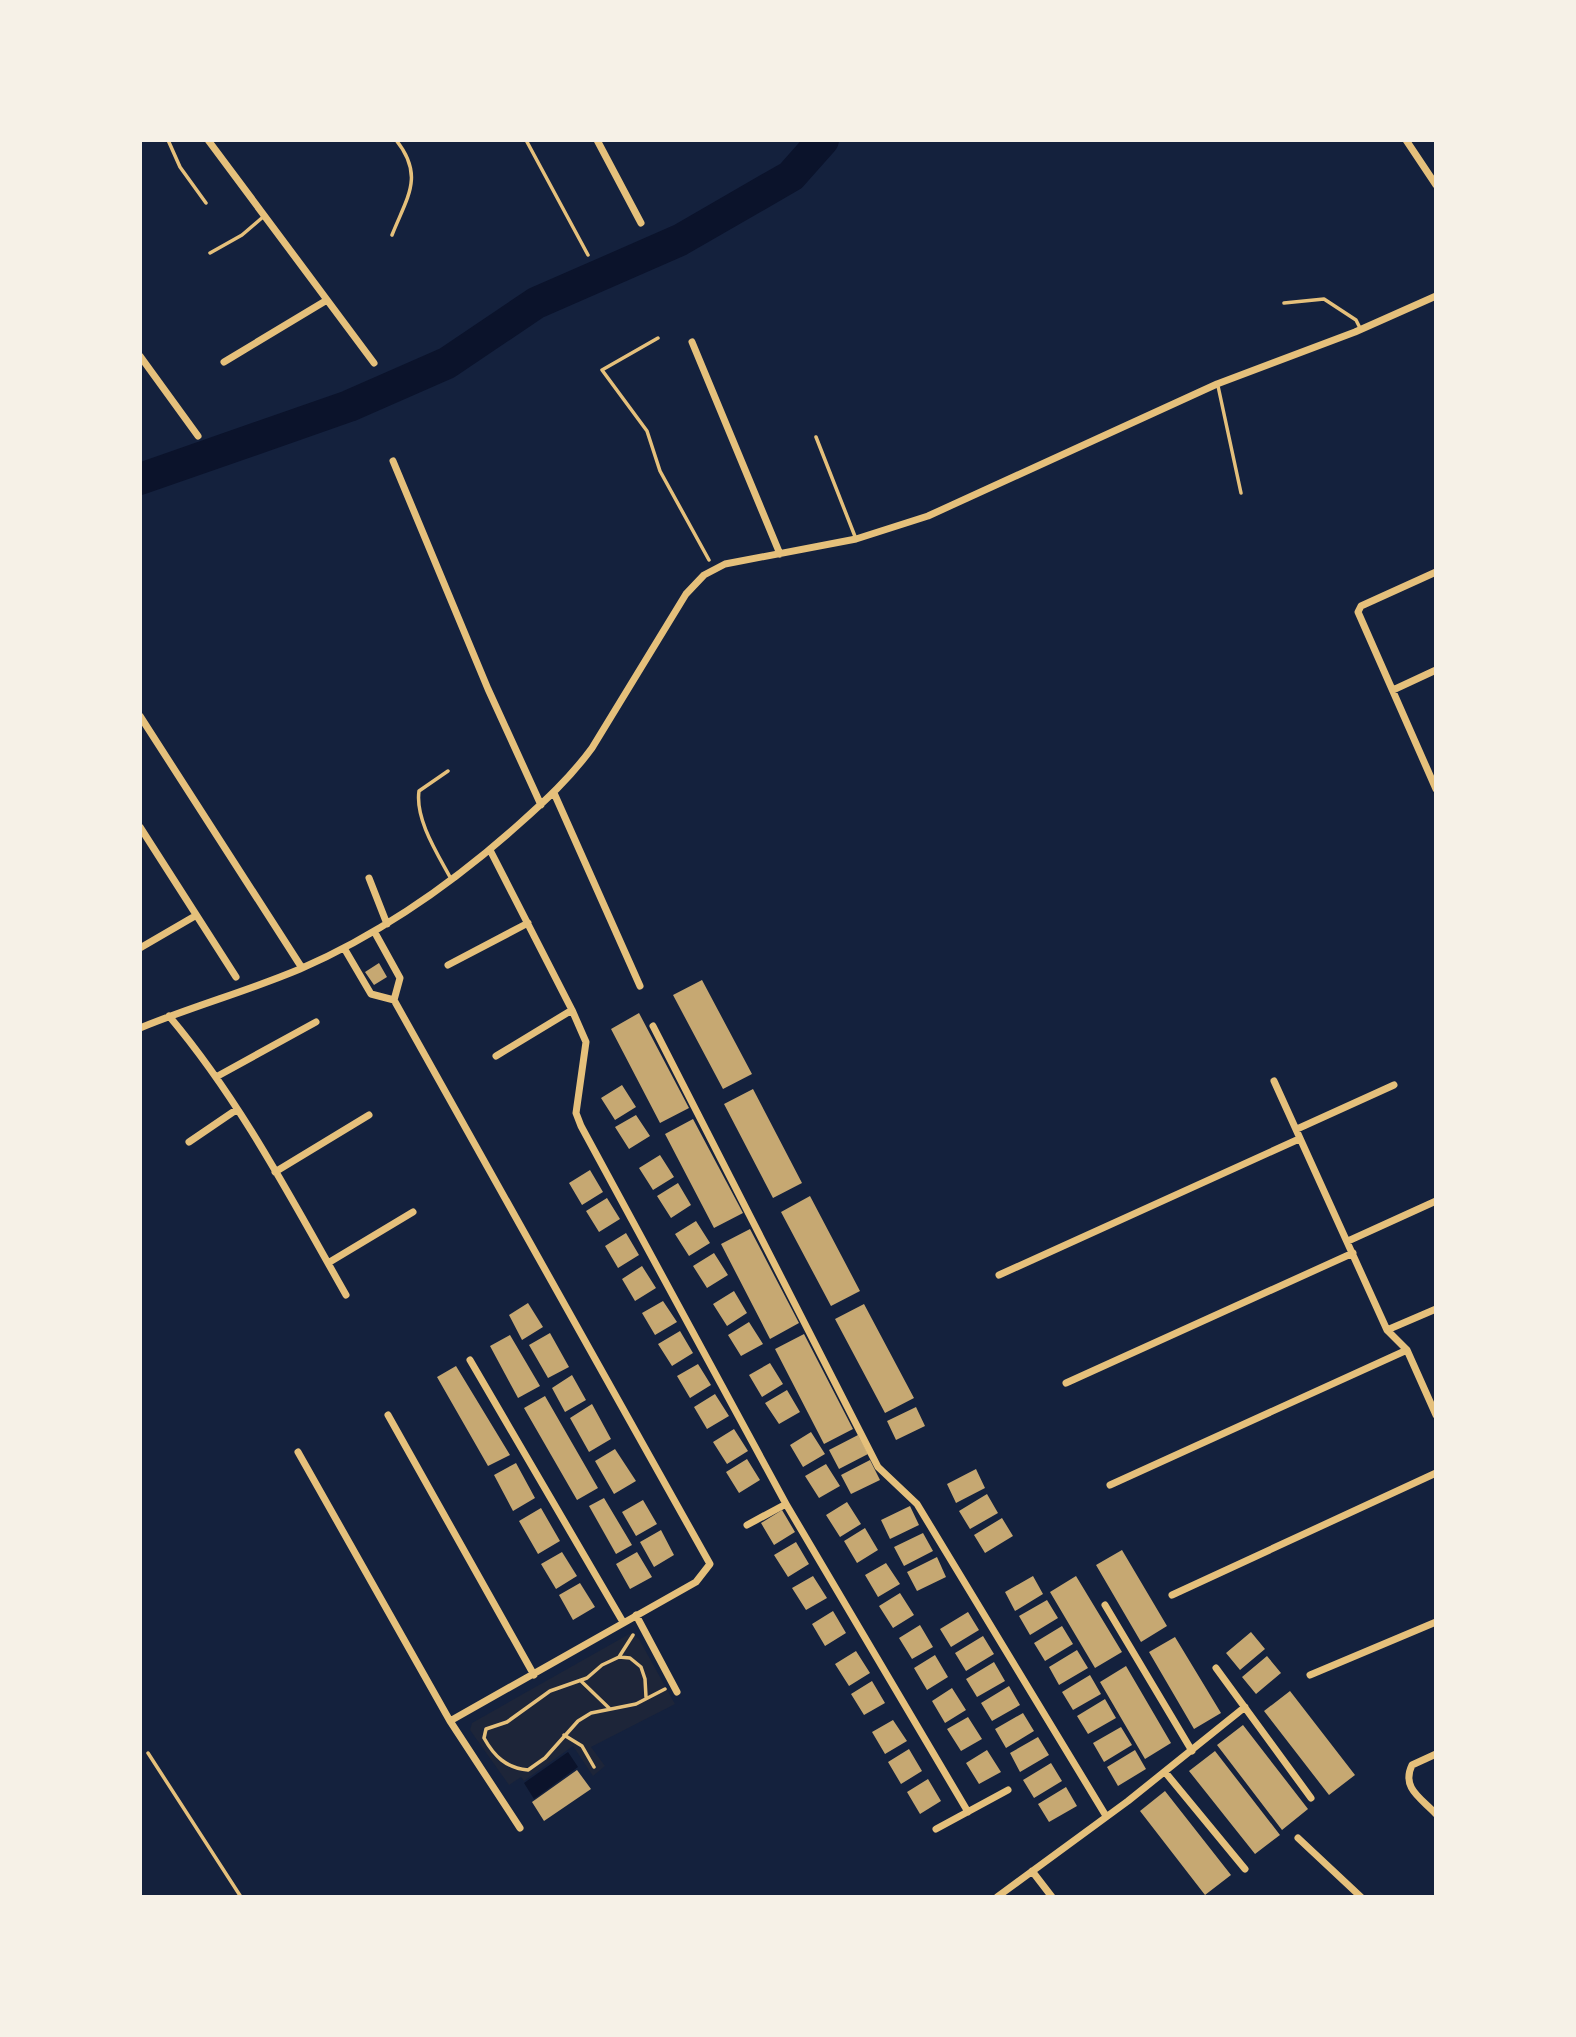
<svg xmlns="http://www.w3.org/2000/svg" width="1576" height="2037" viewBox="0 0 1576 2037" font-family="'Roboto Condensed',sans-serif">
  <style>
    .green { fill: #1d2539 }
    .water { fill: #0b132b }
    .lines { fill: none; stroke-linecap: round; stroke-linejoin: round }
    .river { stroke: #0b132b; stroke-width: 32 }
    .building { fill: #c6a872 }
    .path { stroke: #e5c07b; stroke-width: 3.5 }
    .service { stroke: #e5c07b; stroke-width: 3.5 }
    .minor { stroke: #e5c07b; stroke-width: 7 }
  </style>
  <rect width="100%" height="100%" fill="#14213d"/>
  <!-- green -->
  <path class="green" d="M631,1633L639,1639L675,1704L591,1747L605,1766L593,1776L573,1746L524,1781L521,1777L509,1785L470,1730L472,1723Z"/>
  <!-- water -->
  <path class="water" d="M568,1752L578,1767L534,1799L524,1783Z"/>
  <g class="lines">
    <!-- river -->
    <path class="river" d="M140,479L349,406L447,363L536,303L680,240L791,176L823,140"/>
  </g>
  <!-- building -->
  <path class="building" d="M379,963L387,977L374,985L365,972Z
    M702,980L752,1074L723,1089L673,995Z
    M639,1013L689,1108L660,1123L611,1029Z
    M622,1085L636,1107L615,1120L601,1098Z
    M753,1089L802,1183L773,1198L724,1104Z
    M636,1115L650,1136L629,1149L615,1127Z
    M693,1119L743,1213L714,1228L665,1134Z
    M660,1155L674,1177L653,1190L639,1168Z
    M590,1170L603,1192L582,1205L569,1183Z
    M678,1183L691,1205L671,1218L657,1196Z
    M810,1196L860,1291L831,1306L781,1212Z
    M607,1198L620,1219L599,1232L586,1211Z
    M696,1221L710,1243L689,1256L675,1234Z
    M750,1229L799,1323L770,1339L721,1244Z
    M626,1233L639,1255L618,1268L605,1246Z
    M714,1253L728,1275L707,1288L693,1266Z
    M642,1266L656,1288L635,1301L622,1279Z
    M734,1291L747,1313L727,1326L713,1304Z
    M663,1301L677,1322L655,1335L642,1313Z
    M528,1303L543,1327L522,1340L509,1315Z
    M864,1304L914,1398L885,1413L835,1319Z
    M749,1322L763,1344L741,1356L728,1335Z
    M680,1331L693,1353L672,1366L658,1344Z
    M550,1333L569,1367L548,1378L529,1345Z
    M804,1334L853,1429L824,1444L775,1349Z
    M510,1335L540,1386L518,1398L490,1346Z
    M770,1363L783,1384L762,1397L749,1375Z
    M698,1364L711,1385L690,1398L677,1376Z
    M456,1366L510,1455L488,1466L437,1377Z
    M572,1375L586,1400L565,1412L552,1388Z
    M787,1390L800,1412L779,1424L765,1403Z
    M715,1394L729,1416L707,1429L694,1407Z
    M545,1396L598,1488L577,1500L524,1408Z
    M592,1404L611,1439L589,1452L570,1418Z
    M916,1407L925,1426L896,1440L887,1421Z
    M734,1429L748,1451L727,1464L713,1442Z
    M811,1432L825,1454L803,1467L790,1445Z
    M858,1435L868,1454L839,1469L829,1450Z
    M615,1449L636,1481L614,1494L595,1461Z
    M747,1459L760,1480L739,1493L726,1472Z
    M870,1460L880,1480L851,1494L841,1475Z
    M516,1463L535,1498L513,1511L494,1475Z
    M826,1464L840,1486L819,1498L805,1476Z
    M976,1469L985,1488L956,1503L947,1484Z
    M987,1494L998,1513L970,1529L959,1511Z
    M604,1498L632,1545L616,1554L589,1506Z
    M643,1500L657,1524L636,1536L622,1512Z
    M847,1502L861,1524L840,1537L826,1515Z
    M910,1506L919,1525L890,1539L881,1520Z
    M541,1508L560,1541L538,1554L519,1521Z
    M782,1510L795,1532L774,1545L761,1523Z
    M1002,1518L1013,1536L985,1553L974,1535Z
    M865,1528L878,1550L857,1563L844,1541Z
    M661,1530L674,1555L654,1567L640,1542Z
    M923,1533L933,1551L904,1566L894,1547Z
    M796,1542L809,1564L788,1577L774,1555Z
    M1122,1550L1167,1626L1141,1642L1096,1565Z
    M562,1552L577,1576L556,1589L541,1564Z
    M637,1552L652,1577L630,1589L616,1564Z
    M937,1557L946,1577L917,1591L907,1572Z
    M886,1563L900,1584L878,1597L865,1575Z
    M813,1576L827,1598L806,1610L792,1588Z
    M1033,1576L1043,1594L1015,1611L1005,1592Z
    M1076,1576L1122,1652L1095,1668L1050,1592Z
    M580,1583L595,1607L573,1620L559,1595Z
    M900,1593L914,1615L893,1628L879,1606Z
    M1047,1600L1058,1618L1030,1635L1019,1616Z
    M833,1611L846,1633L825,1646L812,1624Z
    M968,1612L979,1630L951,1647L940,1629Z
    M920,1625L933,1647L912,1659L899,1638Z
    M1062,1626L1073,1644L1045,1661L1034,1643Z
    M1251,1632L1265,1649L1240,1670L1226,1653Z
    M983,1636L994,1654L966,1671L955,1653Z
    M1175,1637L1221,1713L1194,1729L1149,1652Z
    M1077,1650L1088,1668L1059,1685L1049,1667Z
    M856,1651L870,1673L849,1686L835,1664Z
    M935,1655L948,1677L927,1690L914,1668Z
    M1267,1656L1281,1673L1256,1694L1242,1677Z
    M994,1662L1005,1681L977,1697L966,1679Z
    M1126,1666L1171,1743L1145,1759L1100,1682Z
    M1090,1675L1101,1694L1073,1710L1062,1692Z
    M872,1681L885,1703L864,1715L851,1694Z
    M1009,1686L1020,1705L992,1721L981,1703Z
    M952,1688L966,1710L945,1723L932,1701Z
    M1290,1691L1355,1775L1329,1795L1264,1711Z
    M1105,1699L1116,1718L1088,1734L1077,1716Z
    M1023,1713L1034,1731L1006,1748L995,1729Z
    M968,1717L982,1739L961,1751L947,1729Z
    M893,1720L907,1741L885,1754L872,1732Z
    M1243,1725L1308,1809L1282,1830L1217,1745Z
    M1121,1727L1132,1745L1104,1762L1093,1743Z
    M1038,1737L1049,1755L1020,1772L1010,1753Z
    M909,1749L922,1771L901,1784L888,1762Z
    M987,1750L1001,1772L979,1784L966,1763Z
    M1135,1750L1146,1769L1118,1786L1107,1767Z
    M1215,1751L1280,1835L1255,1854L1189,1771Z
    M1051,1763L1062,1781L1034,1798L1023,1780Z
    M577,1770L591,1789L544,1821L532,1802Z
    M928,1779L941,1801L920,1814L907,1792Z
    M1066,1787L1077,1806L1049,1822L1038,1804Z
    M1165,1791L1231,1875L1205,1895L1140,1811Z"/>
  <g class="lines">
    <!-- path -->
    <path class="path" d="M658,338L602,370L647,431L660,471L709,560
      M619,1657L633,1635
      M581,1681L609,1708
      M646,1697L645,1679L641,1667L630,1658L619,1657L602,1665L587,1678L550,1691L507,1722L486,1729L484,1738C494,1756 506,1768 528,1770L545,1758L578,1721L591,1713L636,1704L665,1689
      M564,1735L582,1746L594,1767"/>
    <!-- service -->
    <path class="service" d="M168,140L180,167L206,203
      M526,140L588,255
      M392,235C407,197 425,176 396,140
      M210,253L242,235L263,217
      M1284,303L1324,299L1356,320L1360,328
      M1218,386L1241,493
      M816,437L856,539
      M448,771L419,791C415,819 437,853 450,877
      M148,1753L241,1897"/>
    <!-- minor -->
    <path class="minor" d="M208,140L374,363
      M597,140L641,223
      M1406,140L1436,185
      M692,342L780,554
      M140,356L198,436
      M224,362L327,300
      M393,461L488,689L541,805
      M1436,572L1361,606L1358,612L1436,789
      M1393,690L1436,670
      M140,716L302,968
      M554,793L640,986
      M140,827L236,977
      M490,850L572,1010L586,1042L576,1113L581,1126L786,1504L968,1812
      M369,878L387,924
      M374,931L400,978L394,1000
      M140,948L195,916
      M344,948L371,994L394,1000
      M448,965L528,923
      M394,1000L710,1564L696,1582L450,1721
      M169,1016C240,1100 292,1200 346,1295
      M653,1026L878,1467L917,1504L1106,1816
      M140,1028C193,1006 248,991 300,969C380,934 453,883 518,825C545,801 570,778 592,748L686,594L704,575L725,564L856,539L928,516L1217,384L1355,332L1436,296
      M496,1056L572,1010
      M216,1077L316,1022
      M1274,1081L1387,1330L1407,1350L1436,1415
      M1297,1129L1394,1085
      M189,1142L236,1110
      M275,1172L369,1115
      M1348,1241L1436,1201
      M328,1263L413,1212
      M999,1275L1299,1139
      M1387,1330L1436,1309
      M470,1360L623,1622
      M1066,1383L1353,1253
      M388,1415L534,1675
      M298,1452L450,1721L520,1828
      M1110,1485L1407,1350
      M747,1525L786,1504
      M1172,1595L1436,1473
      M1105,1605L1192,1751
      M636,1615L677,1692
      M1216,1668L1311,1798
      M1310,1675L1436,1622
      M1436,1754L1412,1765C1401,1788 1421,1798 1436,1814
      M1165,1772L1245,1869
      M936,1829L1008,1790
      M1298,1838L1361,1897
      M1032,1871L1052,1897
      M997,1897L1128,1801L1245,1707"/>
  </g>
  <!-- border -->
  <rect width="1576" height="2037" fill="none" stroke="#f6f1e7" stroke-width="284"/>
</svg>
